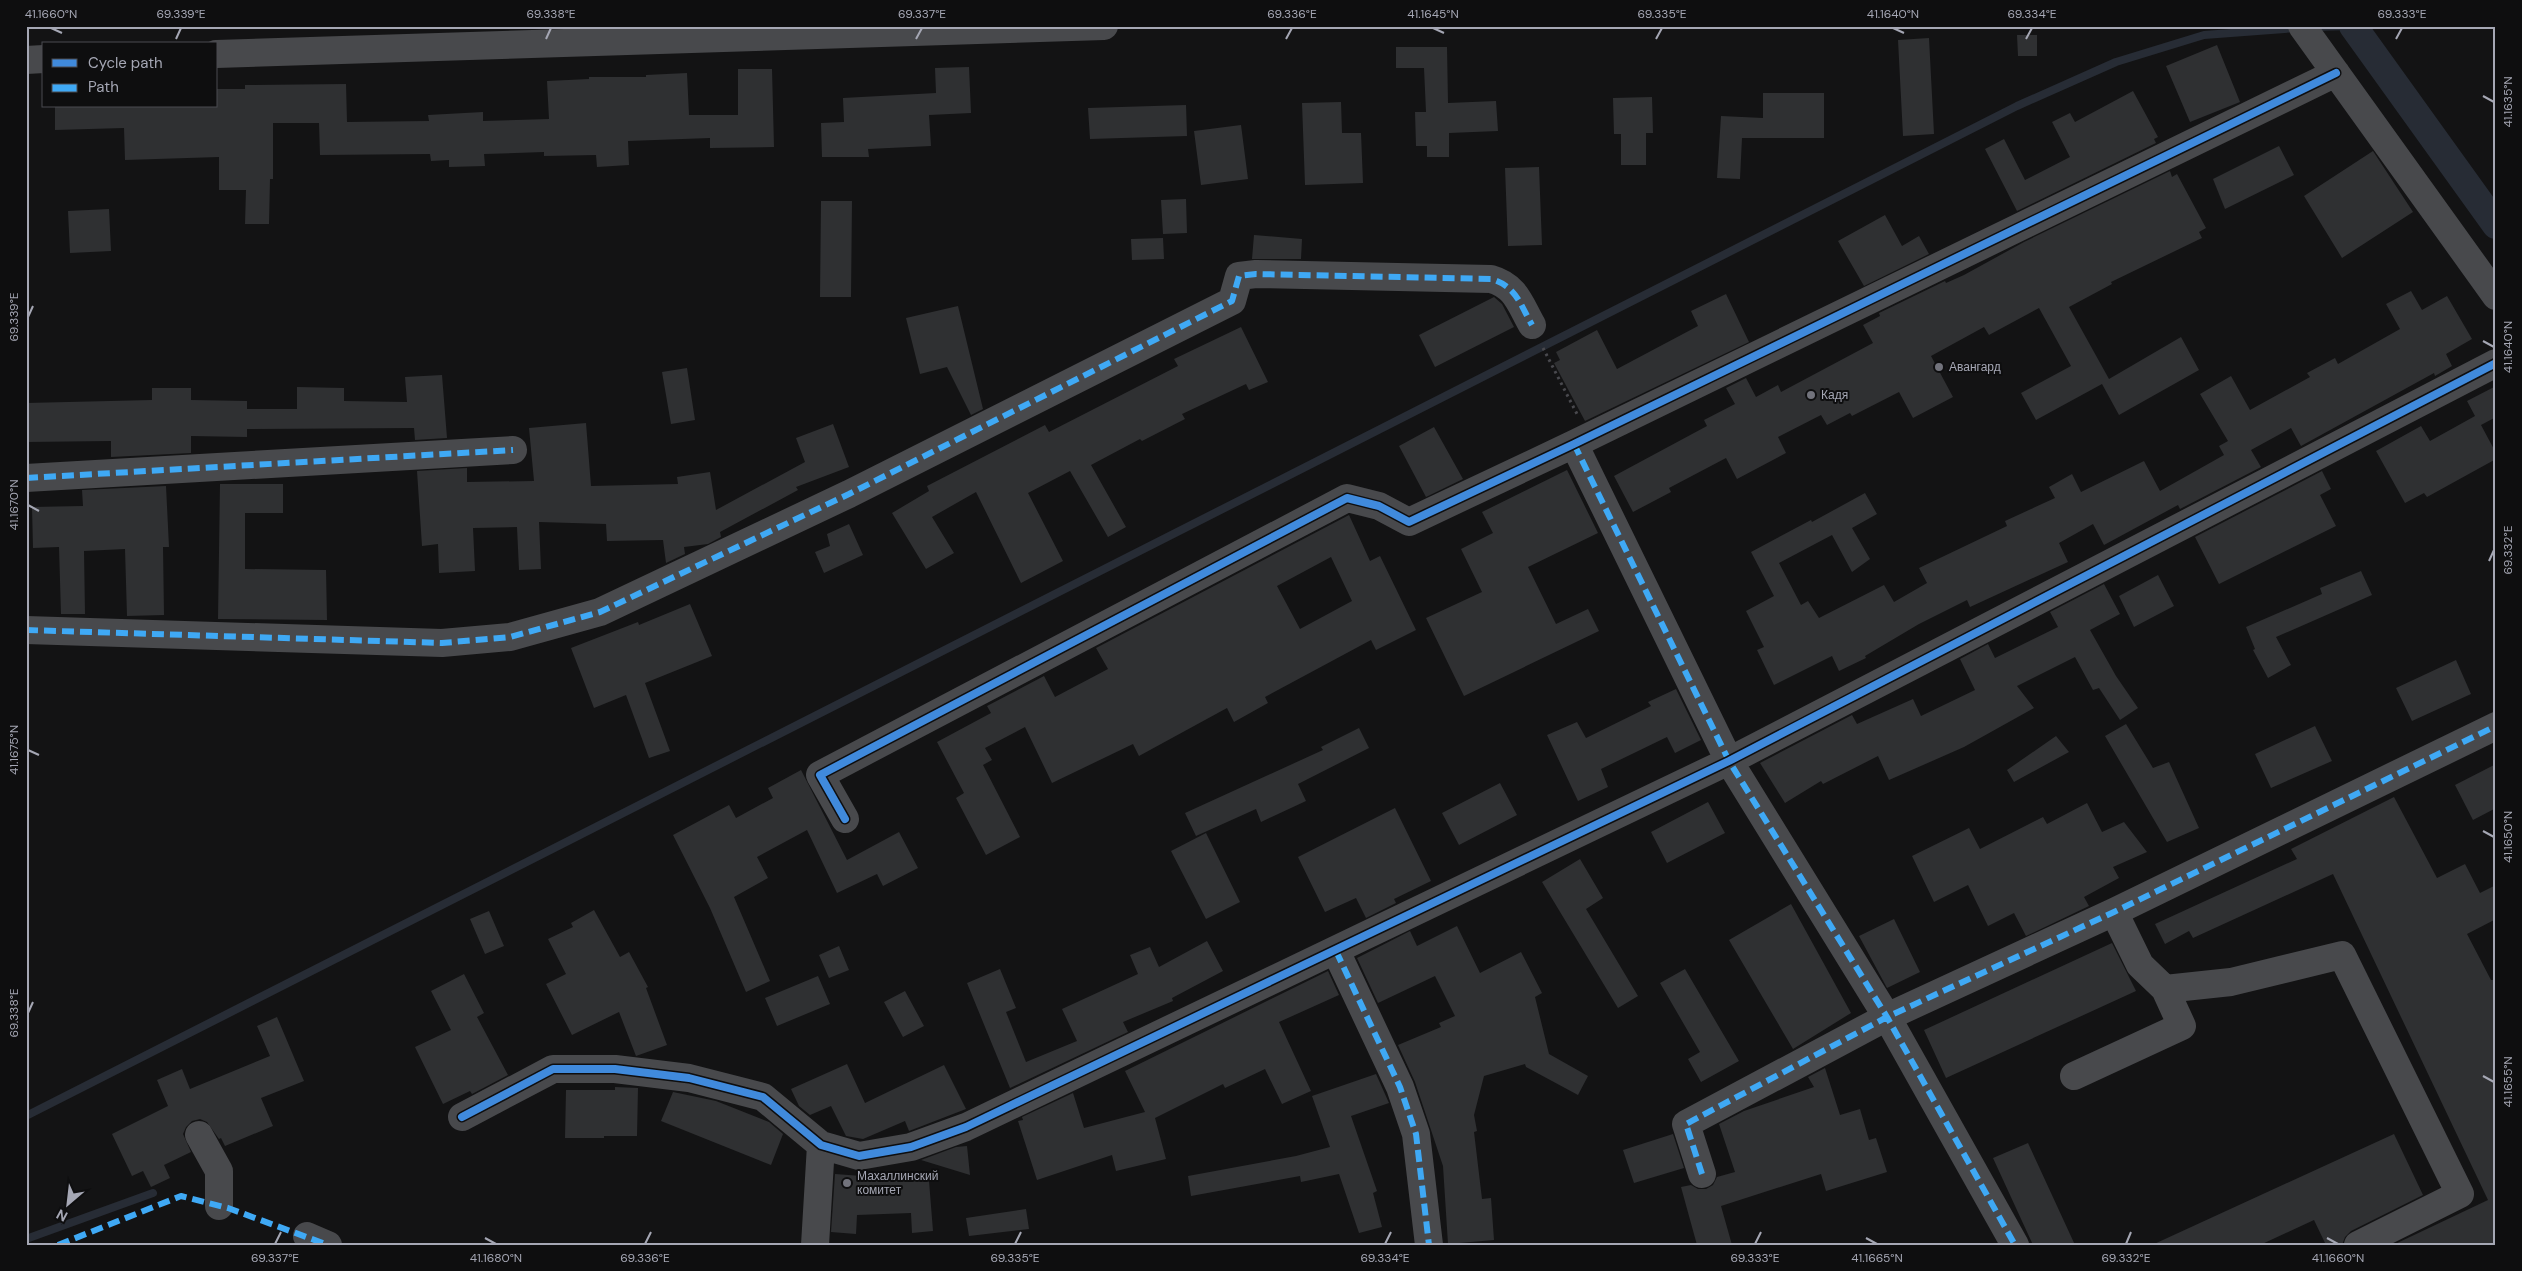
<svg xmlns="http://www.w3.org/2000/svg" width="2522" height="1271" viewBox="0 0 2522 1271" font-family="'DM Sans',sans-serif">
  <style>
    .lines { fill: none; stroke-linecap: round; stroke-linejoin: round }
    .stream { stroke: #272c35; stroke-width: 8 }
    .canal { stroke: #272c35; stroke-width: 28 }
    .building { fill: #2f3032; fill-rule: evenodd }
    .path { stroke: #49494e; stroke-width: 3; stroke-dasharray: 2.5 4; stroke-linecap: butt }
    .minor { stroke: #48494c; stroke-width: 28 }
    .quiet { stroke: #3fa9f5; stroke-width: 6; stroke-dasharray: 12 6; stroke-linecap: butt }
    .cycleway-casing { stroke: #0e0e0f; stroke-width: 11 }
    .cycleway { stroke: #408adc; stroke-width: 8 }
    .ticks { fill: none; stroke: #a5a7b4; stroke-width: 2 }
    .poi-dot { fill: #72737c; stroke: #0e0e0f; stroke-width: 2 }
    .labels { text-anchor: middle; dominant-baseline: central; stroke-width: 4; stroke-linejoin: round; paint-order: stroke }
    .poi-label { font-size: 12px; fill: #a5a7b4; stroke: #0e0e0f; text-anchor: start }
    .neatline { fill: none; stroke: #a5a7b4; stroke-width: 2 }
    .ticks-label { font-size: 12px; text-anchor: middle; fill: #a5a7b4 }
  </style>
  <rect width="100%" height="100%" fill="#131314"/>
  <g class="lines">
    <!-- stream -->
    <path class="stream" d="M2311,27L2353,26
      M26,1116L2017,106L2116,62L2204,35L2297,28
      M26,1239L153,1193"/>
    <!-- canal -->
    <path class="canal" d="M2353,26L2496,225"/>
  </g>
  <!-- building -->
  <path class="building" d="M2017,35H2037V56H2018Z
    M1929,38L1934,134L1903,136L1898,40Z
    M2217,45L2240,102L2190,122L2166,66Z
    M1396,47H1447L1448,103L1496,101L1498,131L1449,133V157H1427V146H1416L1415,112H1426L1424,68H1396Z
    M969,67L971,113L929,115L931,146L868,149L869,157H822L821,123L844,122L843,98L936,93L935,68Z
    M738,69H772L774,147L710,148V138L628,141L629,165L597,167L596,155L544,156V152L484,154L485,166L449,167V160L431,161L430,154L320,155L319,123H273V179H270L269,224H245L246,190H219V157L125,160L124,128L55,130V106H216V89H245V85L346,84L347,122L429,121L428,115L483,112V121L549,119L547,81L589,79V77H646V75L687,73L689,115H738Z
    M2133,91L2158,137L2154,139L2156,143L2017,211L1985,149L2004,139L2025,180L2070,157L2052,122L2070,113L2075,122Z
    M1763,93H1824V138H1742L1740,179L1717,178L1721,116L1763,118Z
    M1652,97L1653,133H1646V165H1621V134H1614L1613,98Z
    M1341,102L1342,133H1361L1363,183L1305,185L1302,103Z
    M1186,105L1187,136L1090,139L1088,108Z
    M1241,125L1248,179L1201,185L1194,131Z
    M2279,146L2294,175L2225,209L2213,179Z
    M2373,151L2413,212L2342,258L2304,196Z
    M1539,167L1542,245L1508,246L1505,168Z
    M2170,171L2172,177L2177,174L2206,228L2199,232L2202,238L2111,282L2112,284L2069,307L2109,379L2181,337L2199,370L2119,415L2102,384L2036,420L2021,393L2071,366L2039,308L1989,335L1984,327L1931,356L1953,397L1913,418L1899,392L1852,416L1850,413L1827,425L1821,415L1778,437L1786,453L1737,479L1726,458L1669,488L1671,492L1633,512L1614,476L1707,426L1704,420L1735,404L1726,388L1746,378L1756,397L1778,385L1781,392L1873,343L1863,325L1880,316L1879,313L1945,281L1946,283L1964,275L2024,242Z
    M1186,199L1187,233L1163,234L1161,200Z
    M821,201H852L851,297H820Z
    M109,209L111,251L70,253L68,211Z
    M1885,215L1902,246L1919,236L1929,254L1864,286L1838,241Z
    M1254,235L1302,239L1301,259H1252Z
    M1163,238L1164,259L1132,260L1131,239Z
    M2411,291L2422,310L2447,296L2472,339L2446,354L2452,366L2435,376L2434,373L2301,446L2291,428L2251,450L2261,467L2180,509L2178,505L2104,545L2093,524L2059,543L2068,562L1970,607L1967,600L1919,624L1865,656L1866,658L1839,671L1832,656L1774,685L1757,650L1764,647L1746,611L1774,596L1751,552L1811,520L1812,522L1865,493L1877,514L1852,528L1870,559L1852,572L1832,535L1779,563L1801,605L1808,601L1819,618L1884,585L1894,602L1927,583L1919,568L2007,526L2005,521L2055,498L2049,487L2072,474L2081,492L2144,461L2160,491L2224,455L2219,446L2228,441L2200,394L2231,376L2250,410L2310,377L2307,373L2335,358L2338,364L2400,329L2386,304Z
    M1726,294L1749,342L1585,421L1554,363L1560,360L1556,352L1597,330L1617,369L1698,326L1691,311Z
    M1494,297L1502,304L1514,327L1435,367L1419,335Z
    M958,306L983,409L971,415L947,367L920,374L906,318Z
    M1241,327L1268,382L1249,390L1246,384L1182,414L1185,419L1142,441L1140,439L1091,465L1126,527L1108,537L1070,471L1028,493L1063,561L1021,583L976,492L932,517L954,553L926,569L892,513L929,491L927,486L1045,425L1049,432L1178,366L1174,359Z
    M687,368L695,420L671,424L662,372Z
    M442,375L447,438L415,440L414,428L247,429V437L191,436V453L111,457V441L26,442V403L152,400V388H191V400L247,401V409H297V387L344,388V401L407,402L405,377Z
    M2496,386V417L2481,425L2496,453V459L2427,497L2424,493L2405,503L2376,451L2421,426L2430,441L2475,416L2467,401Z
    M586,423L591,486L678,484L677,477L710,472L716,510L805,462L796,438L833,424L849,467L796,487L798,490L720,532L721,537L708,544L684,547L685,554L666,563L663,540L607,541L606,524L539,522L541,569L519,570L517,527L473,528L475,571L439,573L438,544L422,546L417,471L467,468V482L534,481L529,428Z
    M1434,427L1463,479L1426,497L1399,446Z
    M1567,470L1598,533L1528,567L1556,624L1588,609L1599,631L1464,696L1426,618L1482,592L1461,549L1493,533L1482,512Z
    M2322,471L2331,489L2320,495L2336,526L2219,584L2195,537Z
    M220,484H283V513H245V569L326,570L327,620L218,619Z
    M166,486L169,547H163L164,615L127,616L125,549L84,551L85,614H61L59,547L33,548L32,507L83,506L82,490Z
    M1349,515L1370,561L1380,556L1416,630L1376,650L1371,640L1265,697L1268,703L1234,722L1227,708L1139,756L1133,744L1052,783L1025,727L985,748L992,760L983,765L1020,837L986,855L956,798L964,793L937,742L991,713L987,706L1044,676L1055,697L1108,669L1096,648ZM1331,557L1352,601L1300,629L1277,586Z
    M849,524L863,555L824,573L815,552L830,546L827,534Z
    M2361,571L2372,595L2276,637L2291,665L2268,678L2253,650L2255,649L2246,627L2322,594L2320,588Z
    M2158,575L2174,606L2134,627L2119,596Z
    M2104,584L2120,614L2090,630L2116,676L2138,708L2120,720L2099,688L2093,690L2075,657L2017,686L2034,708L1964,747L1889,780L1878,756L1823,784L1821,781L1785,803L1760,763L1852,715L1857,724L1913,699L1921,716L1975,690L1960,659L1988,644L1995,658L2058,627L2050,612Z
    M690,604L712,656L645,683L670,751L649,758L626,695L594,708L571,648L638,622L639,625Z
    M2456,660L2471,694L2412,721L2396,688Z
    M1676,689L1701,740L1675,753L1667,737L1601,769L1608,787L1578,801L1547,735L1577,722L1586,738L1651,706L1648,702Z
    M2126,724L2153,768L2169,762L2199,828L2167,842L2105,736Z
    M2315,726L2332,761L2271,788L2255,754Z
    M1359,728L1369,748L1298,784L1306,801L1261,822L1256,809L1196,836L1185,813L1323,750L1321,747Z
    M2056,736L2069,752L2014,782L2007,770Z
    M2496,764V808L2473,820L2455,785Z
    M801,770L847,860L899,832L918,868L883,886L877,874L837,893L807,830L757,857L768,878L734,897L770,981L746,992L710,908L673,835L729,805L736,818L773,798L768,788Z
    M1500,783L1517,815L1459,845L1442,813Z
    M2394,797L2437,878L2465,864L2480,893L2496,885V919L2467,934L2491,980H2496V1245H2393L2488,1200L2333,874L2193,938L2189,931L2165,944L2155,924L2297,859L2291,849Z
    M1708,802L1725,833L1667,863L1651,832Z
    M2087,803L2102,832L2124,822L2147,852L2113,867L2119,878L2084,897L2089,906L2026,936L2014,913L1988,926L1968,885L1934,902L1912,856L1969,828L1980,849L2043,817L2047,824Z
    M1395,808L1431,881L1394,899L1396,903L1366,918L1356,898L1325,912L1298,857Z
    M1206,833L1240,902L1206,919L1171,851Z
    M1580,859L1603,898L1586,909L1638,996L1618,1008L1542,882Z
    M1791,904L1851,1013L1793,1049L1729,940Z
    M594,910L620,957L629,952L648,987L646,988L667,1045L636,1056L619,1012L572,1035L546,984L566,974L548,939L573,927L571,923Z
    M489,911L504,946L485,954L470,919Z
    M1894,919L1920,972L1887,988L1859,936Z
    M1457,926L1480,973L1521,952L1542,993L1535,997L1549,1054L1588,1076L1578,1095L1526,1067L1525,1064L1484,1076L1474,1115L1477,1131L1474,1132L1482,1199L1491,1198L1494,1240L1448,1244L1443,1166L1415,1082L1398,1045L1441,1027L1439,1023L1455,1016L1435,976L1378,1003L1357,958L1410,931L1417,946Z
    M1207,941L1223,971L1172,998L1173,1001L1123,1022L1128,1032L1010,1088L967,983L1000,969L1016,1008L1006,1012L1026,1062L1077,1041L1062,1009L1138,974L1130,955L1150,947L1159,967Z
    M2112,943L2136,991L1946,1078L1924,1030Z
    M839,946L849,970L829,978L819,955Z
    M1685,969L1739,1061L1701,1082L1688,1059L1700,1052L1660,983Z
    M1328,971L1339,995L1279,1022L1311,1091L1282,1104L1265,1069L1225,1088L1223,1084L1155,1118L1166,1159L1116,1171L1112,1155L1037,1180L1018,1121L1023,1120L1022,1117L1073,1093L1084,1128L1145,1112L1125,1071Z
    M464,974L484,1013L477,1017L508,1075L472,1094L470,1091L443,1104L415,1047L451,1030L431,991Z
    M818,976L830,1004L777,1026L765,998Z
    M905,991L924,1026L903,1037L884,1002Z
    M277,1017L304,1081L261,1098L273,1126L225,1146L221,1138L219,1139L207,1122L200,1119L192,1121L186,1127L183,1134L191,1152L164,1165L170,1178L151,1187L143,1171L132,1176L112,1134L168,1106L157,1080L182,1069L190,1089L270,1056L257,1026Z
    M847,1064L865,1103L944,1065L966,1109L909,1131L905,1121L863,1139L846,1136L831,1106L810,1115L799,1106L791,1089Z
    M1825,1068L1840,1115L1860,1109L1869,1140L1876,1138L1887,1172L1826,1191L1821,1174L1721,1206L1732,1245H1697L1681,1187L1691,1185L1698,1189H1706L1713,1185L1717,1177L1735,1172L1719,1124L1744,1111L1814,1087L1808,1077Z
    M1376,1074L1389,1103L1351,1116L1377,1191L1373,1193L1382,1227L1359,1233L1339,1174L1301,1182L1300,1176L1191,1196L1188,1176L1296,1156L1330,1147L1312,1096Z
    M615,1087L638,1088L637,1136H604V1138H565L566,1090H615Z
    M673,1092L716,1101L769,1122L783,1134L771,1165L661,1121Z
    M1673,1134L1684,1168L1634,1183L1623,1150Z
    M2394,1134L2423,1195L2351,1231L2345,1237L2342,1245H2326L2314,1220L2260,1245H2152Z
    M2028,1143L2075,1245H2033L1993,1158Z
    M967,1146L970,1175L921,1160L956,1147Z
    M835,1174L929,1181L933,1231L912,1233L911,1213L857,1215L856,1234L831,1232Z
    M1026,1209L1029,1229L969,1236L966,1218Z"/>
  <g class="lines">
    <!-- path -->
    <path class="path" d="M1543,348L1577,414"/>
    <!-- minor -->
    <path class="minor" d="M2302,26L2496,296
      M216,54L1104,26
      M26,60L44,59
      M1574,444L1729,761L1887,1017L2015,1245
      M26,478L513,450
      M26,630L442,643L510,637L600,612L849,494L1232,301L1239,276L1256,274L1491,279C1516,286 1520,304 1532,325
      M845,819L820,775L1347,498L1379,506L1409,522L1574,444L2336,73
      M2114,912L2140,965L2165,989L2231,982L2342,955L2460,1194L2358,1245
      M1336,951L1400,1087L1416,1134L1429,1245
      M2074,1076L2182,1026L2165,989
      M462,1117L553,1069H615L689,1078L763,1097L821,1145L859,1156L911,1147L966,1127L1729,761L2496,363
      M199,1135L219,1171V1206
      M1702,1174L1686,1124L1887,1017L2114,912L2496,726
      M307,1236L328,1245
      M815,1245L821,1145"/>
    <!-- quiet -->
    <path class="quiet" d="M1574,444L1729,761L1887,1017L2015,1245
      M26,478L513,450
      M26,630L442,643L510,637L600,612L849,494L1232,301L1239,276L1256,274L1491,279C1516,286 1520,304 1532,325
      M1336,951L1400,1087L1416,1134L1429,1245
      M1702,1174L1686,1124L1887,1017L2114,912L2496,726
      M58,1245L181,1196L228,1208L328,1245"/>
    <!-- cycleway casing -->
    <g class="cycleway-casing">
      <path id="cycleway" d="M845,819L820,775L1347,498L1379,506L1409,522L1574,444L2336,73
        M462,1117L553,1069H615L689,1078L763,1097L821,1145L859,1156L911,1147L966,1127L1729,761L2496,363"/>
    </g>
    <!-- cycleway -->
    <use href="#cycleway" class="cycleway"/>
  </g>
  <!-- ticks -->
  <path class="ticks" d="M51,28L62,33M1433,28L1444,33M1893,28L1904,33M176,39L181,28M546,39L551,28M916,39L922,28M1286,39L1292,28M1656,39L1662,28M2026,39L2032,28M2396,39L2402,28M2483,96L2494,102M28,317L33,306M2483,341L2494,347M28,505L39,511M2489,561L2494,550M28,750L39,755M2483,831L2494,837M28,1013L33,1002M2483,1076L2494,1082M485,1238L496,1244M1866,1238L1877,1244M2327,1238L2338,1244M275,1244L281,1232M645,1244L651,1232M1015,1244L1021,1232M1385,1244L1391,1232M1755,1244L1761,1232M2126,1244L2131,1232"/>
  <!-- markers -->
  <g class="poi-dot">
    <circle cx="1939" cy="367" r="5"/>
    <circle cx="1811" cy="395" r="5"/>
    <circle cx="847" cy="1183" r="5"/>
  </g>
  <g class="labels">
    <!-- poi labels -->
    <g class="poi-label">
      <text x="1949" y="367">Авангард</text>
      <text x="1821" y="395">Кадя</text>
      <text x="857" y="1176">Махаллинский<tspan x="857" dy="14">комитет</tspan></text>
    </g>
  </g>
  <!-- border -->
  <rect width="2522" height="1271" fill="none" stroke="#0e0e0f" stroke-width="55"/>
  <!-- legend -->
  <rect x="42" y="42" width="175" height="65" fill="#0e0e0f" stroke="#4a4b51"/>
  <rect x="52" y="59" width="25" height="8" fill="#408adc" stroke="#4a4b51"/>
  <text x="88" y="68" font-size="15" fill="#a5a7b4">Cycle path</text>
  <rect x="52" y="84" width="25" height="8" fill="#3fa9f5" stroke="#4a4b51"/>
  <text x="88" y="92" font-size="15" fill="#a5a7b4">Path</text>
  <!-- north arrow -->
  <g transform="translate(68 1204) rotate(208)" stroke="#0e0e0f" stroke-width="4" paint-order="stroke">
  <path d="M0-4L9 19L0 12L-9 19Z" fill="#a5a7b4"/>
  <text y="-8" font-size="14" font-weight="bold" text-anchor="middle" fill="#a5a7b4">N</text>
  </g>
  <rect x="28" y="28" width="2466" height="1216" class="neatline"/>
  <g class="ticks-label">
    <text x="51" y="18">41.1660°N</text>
    <text x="181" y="18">69.339°E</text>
    <text x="551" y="18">69.338°E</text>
    <text x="922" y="18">69.337°E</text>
    <text x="1292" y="18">69.336°E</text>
    <text x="1433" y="18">41.1645°N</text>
    <text x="1662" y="18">69.335°E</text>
    <text x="1893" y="18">41.1640°N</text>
    <text x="2032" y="18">69.334°E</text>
    <text x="2402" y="18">69.333°E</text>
    <text transform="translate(2508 102) rotate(-90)" y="4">41.1635°N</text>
    <text transform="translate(14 317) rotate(-90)" y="4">69.339°E</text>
    <text transform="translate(2508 347) rotate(-90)" y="4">41.1640°N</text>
    <text transform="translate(14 505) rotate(-90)" y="4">41.1670°N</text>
    <text transform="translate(2508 550) rotate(-90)" y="4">69.332°E</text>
    <text transform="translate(14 750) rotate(-90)" y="4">41.1675°N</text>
    <text transform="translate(2508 837) rotate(-90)" y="4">41.1650°N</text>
    <text transform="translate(14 1013) rotate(-90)" y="4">69.338°E</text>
    <text transform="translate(2508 1082) rotate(-90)" y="4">41.1655°N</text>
    <text x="275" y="1262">69.337°E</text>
    <text x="496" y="1262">41.1680°N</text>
    <text x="645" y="1262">69.336°E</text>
    <text x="1015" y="1262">69.335°E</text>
    <text x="1385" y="1262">69.334°E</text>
    <text x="1755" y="1262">69.333°E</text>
    <text x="1877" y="1262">41.1665°N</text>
    <text x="2126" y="1262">69.332°E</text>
    <text x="2338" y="1262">41.1660°N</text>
  </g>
</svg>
